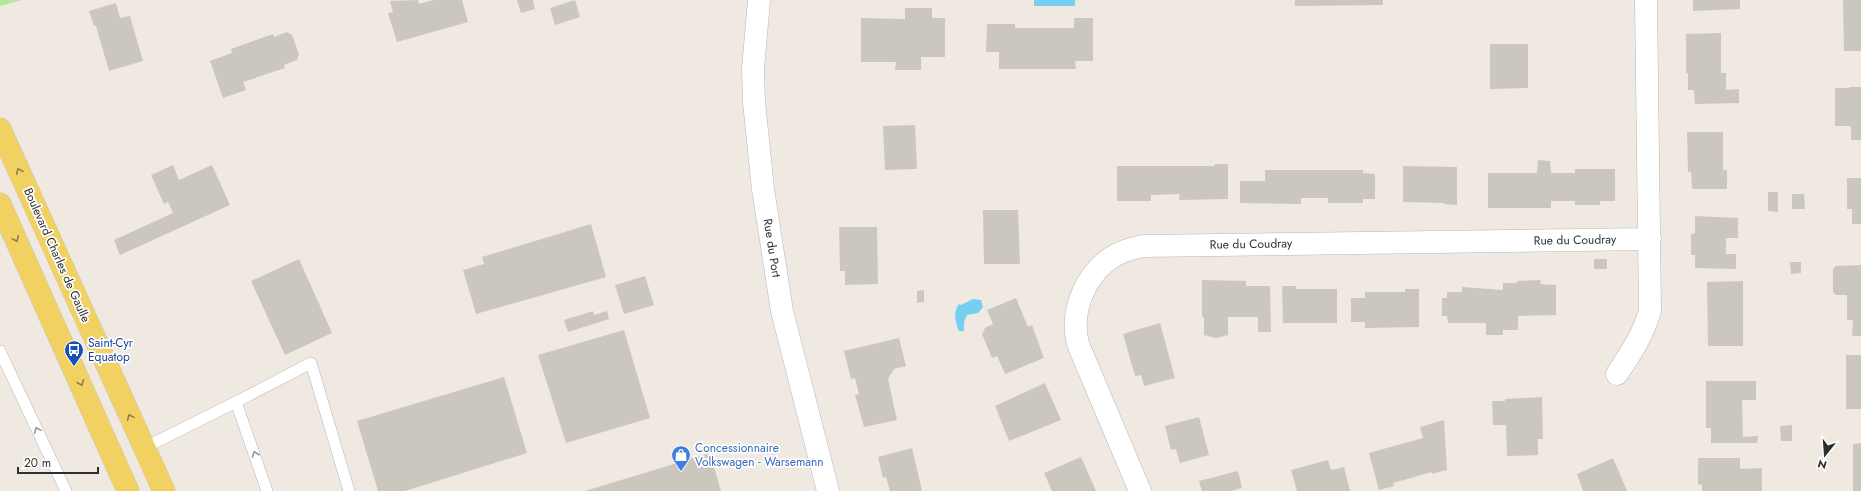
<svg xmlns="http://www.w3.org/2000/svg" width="1861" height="491" viewBox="0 0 1861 491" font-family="Jost,sans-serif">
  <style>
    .green { fill: #b6e59e }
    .water { fill: #75cff0 }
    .building { fill: #cbc7bf }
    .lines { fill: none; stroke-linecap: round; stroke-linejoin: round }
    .service-casing { stroke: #b4b7c1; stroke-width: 12 }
    .minor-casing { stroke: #b4b7c1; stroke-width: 23 }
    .tertiary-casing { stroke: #b4b7c1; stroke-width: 23 }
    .primary-casing { stroke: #c9c9c9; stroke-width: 23 }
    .service { stroke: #fff; stroke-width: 11 }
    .minor { stroke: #fff; stroke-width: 22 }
    .tertiary { stroke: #fff; stroke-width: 22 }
    .primary { stroke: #f2d163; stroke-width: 22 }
    .oneway { stroke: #908048 }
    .oneway2 { stroke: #969696 }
    .labels { text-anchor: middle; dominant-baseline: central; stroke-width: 3.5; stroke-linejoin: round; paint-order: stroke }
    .street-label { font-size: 12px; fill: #2e2e2e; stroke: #fff }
    .transit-label { font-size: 12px; fill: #164399; stroke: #fff; text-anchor: start }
    .shop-label { font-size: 12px; fill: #366cbe; stroke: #fff; text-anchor: start }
  </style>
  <rect width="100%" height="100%" fill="#efe9e1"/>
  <!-- green -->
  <path class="green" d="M0,0H22L0,6Z"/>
  <!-- water -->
  <path class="water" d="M1034,0H1075V6H1034Z
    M973,299L981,300L983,307L978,313L967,315L964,322V331H959C955,322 953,312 959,304L961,305Z"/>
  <!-- building -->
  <path class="building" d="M418,0L419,4L434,0H462L468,22L397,42L388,13L393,12L390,1Z
    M517,0H533L535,9L521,13Z
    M575,0L580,17L555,25L550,8Z
    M1295,0H1383V5L1295,6Z
    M1693,0H1740V9L1693,11Z
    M1843,0H1861V51H1844Z
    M116,3L120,18L130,16L143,61L109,71L96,26H94L89,11Z
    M905,8H932V18H945V57H921V70H895L896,62H861V18L905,19Z
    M1074,18H1093V61H1075L1076,69H999V52H986L987,24H1015V28H1074Z
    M287,32L292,35L299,54L297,60L284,65L285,68L243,82L246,90L223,98L210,61L232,53L231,49L273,34L274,37Z
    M1721,33V73H1726V90L1739,89V103L1695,104L1694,90H1688V73H1686V34Z
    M1490,44H1528V88L1490,89Z
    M1849,87H1861V140H1851V127L1849,126H1835V88H1849Z
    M915,125L917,169L885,170L883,126Z
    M1687,132H1723V170H1727V189H1692L1691,172H1688Z
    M1538,160L1550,161L1551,173H1575V169H1615V201H1600V205H1575V201H1551V208H1488V173H1537Z
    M1215,164H1228V199L1179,200L1180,194L1151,195V201H1117V166H1214Z
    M173,165L179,180L212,165L230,205L120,255L114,240L173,213L168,202L164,204L151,175Z
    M1403,166L1457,167V205L1444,204V203L1403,202Z
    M1265,170H1363V173L1375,174V199H1363V203H1328V198H1301V204L1240,203V181H1265Z
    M1847,178H1861V224H1852V209H1847Z
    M1768,192H1778V212L1768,211Z
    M1792,194H1804L1805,209H1792Z
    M983,210H1018L1020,264H984Z
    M1695,216L1738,218V238H1726V254H1736V269L1695,268V255H1691V234L1695,233Z
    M591,224L606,277L476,314L463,270L484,264L482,257Z
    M839,227H877L878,284L845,285V271H840Z
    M299,259L332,333L285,355L251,281Z
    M1594,259H1607V269H1594Z
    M1790,262H1801V273L1791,274Z
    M1861,265V336H1852L1853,320H1847V295H1836L1833,292V269L1836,266Z
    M645,276L654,305L624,314L615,285Z
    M1202,280L1246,281V286H1270L1271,332H1258V317H1228V335L1216,338L1204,335V317H1202Z
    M1541,280L1540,284L1556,285V315L1518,316V330H1503V335H1486V323H1448L1447,316H1442V298H1447V292H1462V287L1503,290V283H1517V281Z
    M1743,281V346H1708L1707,282Z
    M1282,286H1296V289H1337V323H1283Z
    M1405,289H1419V327L1365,328V322H1351V298H1365V292H1405Z
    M924,290V302L917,303V291Z
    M1016,298L1028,327L1032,325L1044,358L1005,374L997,356L992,358L982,334L985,328L993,324L987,310Z
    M593,311L594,315L607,311L609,319L568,332L564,320Z
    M1160,323L1175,378L1144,386L1141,375L1135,376L1123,334Z
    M624,330L650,418L566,443L538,355Z
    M899,338L906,366L894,369L888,379L897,420L864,427L855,395L859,394L855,378L851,379L844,351Z
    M1846,355H1861V409H1846Z
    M504,377L527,453L405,491H378L357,421Z
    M1706,381H1756V400H1742L1743,437L1758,436L1757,443H1711V428H1706Z
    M1045,383L1061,420L1009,441L995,406Z
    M1542,397L1543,439H1538V455L1507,456L1506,425H1493L1492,401H1505V399Z
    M1199,417L1209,455L1180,463L1176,449L1171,450L1165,426Z
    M1444,420L1447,470L1432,474V472L1393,483L1394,486L1379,490L1369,453L1423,438L1420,427Z
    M1792,425V441H1781L1780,426Z
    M1861,443V491H1853V444Z
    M912,448L922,491H890L886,477L883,478L878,457Z
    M710,453L721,491H585Z
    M1081,457L1096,491H1052L1044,473Z
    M1613,458L1627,491H1583L1577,474Z
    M1698,458H1740V469L1762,468V491H1702V485L1698,484Z
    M1328,460L1331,470L1344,467L1350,491H1297L1291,470Z
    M1238,471L1242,488L1231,491H1202L1199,481Z"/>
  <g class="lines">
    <!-- service casing -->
    <g class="service-casing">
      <path id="service" d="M0,351L66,491
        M236,402L311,363L349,491
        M144,448L236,402L267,491"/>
    </g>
    <!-- minor casing -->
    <g class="minor-casing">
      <path id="minor" d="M1617,374C1631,353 1643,335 1650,311L1646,0
        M1140,491L1083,356C1081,351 1078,345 1077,339C1071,308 1087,272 1114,256C1123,251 1133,248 1143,246L1650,239"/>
    </g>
    <!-- tertiary casing -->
    <g class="tertiary-casing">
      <path id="tertiary" d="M759,0L753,69L754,102L763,189L782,311L828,491"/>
    </g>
    <!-- primary casing -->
    <g class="primary-casing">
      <path id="primary" d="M0,129L164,491
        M0,204L128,491"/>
    </g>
    <!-- service -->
    <use href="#service" class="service"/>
    <!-- minor -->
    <use href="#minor" class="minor"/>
    <!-- tertiary -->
    <use href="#tertiary" class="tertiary"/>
    <!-- primary -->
    <use href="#primary" class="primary"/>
  </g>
  <!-- one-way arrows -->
  <defs><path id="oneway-chevron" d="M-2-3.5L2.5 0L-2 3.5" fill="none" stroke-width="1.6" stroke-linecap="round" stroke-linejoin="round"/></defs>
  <g class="oneway">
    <use href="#oneway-chevron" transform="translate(19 171) rotate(-114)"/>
    <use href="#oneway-chevron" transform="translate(16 239) rotate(66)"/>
    <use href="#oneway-chevron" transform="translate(81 383) rotate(67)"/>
    <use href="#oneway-chevron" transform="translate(130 417) rotate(-114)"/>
  </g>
  <g class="oneway2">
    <use href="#oneway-chevron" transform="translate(37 430) rotate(-115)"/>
    <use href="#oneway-chevron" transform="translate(255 454) rotate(-109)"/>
  </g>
  <!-- icons -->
  <defs>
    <g id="bus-pin" transform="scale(1)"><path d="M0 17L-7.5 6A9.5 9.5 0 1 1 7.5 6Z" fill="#1a4fb4" stroke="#fff"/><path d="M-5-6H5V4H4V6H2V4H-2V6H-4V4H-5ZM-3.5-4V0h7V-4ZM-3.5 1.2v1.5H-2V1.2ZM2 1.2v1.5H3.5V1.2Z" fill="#fff"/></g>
    <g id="shop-pin" transform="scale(1)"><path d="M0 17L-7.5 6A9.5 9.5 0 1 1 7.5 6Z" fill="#3f7fe0" stroke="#fff"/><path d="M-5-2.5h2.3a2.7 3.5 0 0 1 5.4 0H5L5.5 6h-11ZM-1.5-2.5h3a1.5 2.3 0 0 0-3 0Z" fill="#fff"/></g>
  </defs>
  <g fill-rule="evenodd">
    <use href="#bus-pin" x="74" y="350"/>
    <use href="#shop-pin" x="681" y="455"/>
  </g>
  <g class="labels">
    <!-- street labels -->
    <g class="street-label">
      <text transform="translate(1575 240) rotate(-1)">Rue du Coudray</text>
      <text transform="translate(1251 244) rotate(-1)">Rue du Coudray</text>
      <text transform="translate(772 248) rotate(81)">Rue du Port</text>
      <text transform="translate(57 255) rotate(66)">Boulevard Charles de Gaulle</text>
    </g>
    <!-- transit labels -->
    <g class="transit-label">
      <text x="88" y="343">Saint-Cyr<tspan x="88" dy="14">Equatop</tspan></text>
    </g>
    <!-- shop labels -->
    <g class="shop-label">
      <text x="695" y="448">Concessionnaire<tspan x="695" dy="14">Volkswagen - Warsemann</tspan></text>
    </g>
  </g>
  <!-- north arrow -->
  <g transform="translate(1825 455) rotate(197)" stroke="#ffffff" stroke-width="3" paint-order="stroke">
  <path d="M0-3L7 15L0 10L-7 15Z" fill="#2e2e2e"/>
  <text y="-6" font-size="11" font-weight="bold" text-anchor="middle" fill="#2e2e2e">N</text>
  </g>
  <!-- scale -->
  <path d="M18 467v6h80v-6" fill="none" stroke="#2e2e2e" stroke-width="2"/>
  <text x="24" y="467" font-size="12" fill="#2e2e2e" stroke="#ffffff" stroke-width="3" paint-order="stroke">20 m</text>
</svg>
